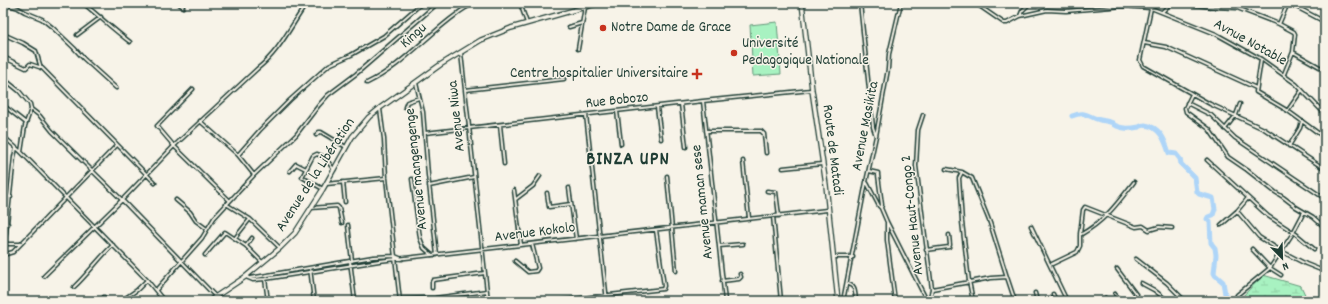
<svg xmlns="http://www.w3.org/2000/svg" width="1328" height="304" viewBox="0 0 1328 304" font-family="Dekko,sans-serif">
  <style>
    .wetland { fill: url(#wetland-marsh); stroke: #64987a }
    .garden { fill: #a8f2c1; stroke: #64987a }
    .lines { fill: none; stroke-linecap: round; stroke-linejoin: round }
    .river { stroke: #aed5f8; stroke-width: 5 }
    .minor-casing { stroke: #1f3d34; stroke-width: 5 }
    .primary-casing { stroke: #1f3d34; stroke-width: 6 }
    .trunk-casing { stroke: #1f3d34; stroke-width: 6 }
    .minor { stroke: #f7f3e8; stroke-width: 2 }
    .primary { stroke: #f7f3e8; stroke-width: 3.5 }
    .trunk { stroke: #f7f3e8; stroke-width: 3.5 }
    .poi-dot { fill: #c8321e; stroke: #f7f3e8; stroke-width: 1.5 }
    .labels { text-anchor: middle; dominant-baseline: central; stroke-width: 3; stroke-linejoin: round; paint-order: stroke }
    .poi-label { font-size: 15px; fill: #1f3d34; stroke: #f7f3e8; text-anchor: start }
    .street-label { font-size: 15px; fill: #1f3d34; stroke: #f7f3e8 }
    .district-label { font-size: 19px; font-weight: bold; letter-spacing: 1px; fill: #1f3d34; stroke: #f7f3e8 }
  </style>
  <defs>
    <pattern id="wetland-marsh" width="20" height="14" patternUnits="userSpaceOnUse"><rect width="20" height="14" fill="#a8f2c1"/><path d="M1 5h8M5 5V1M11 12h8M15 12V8" fill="none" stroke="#90d0a6"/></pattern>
  </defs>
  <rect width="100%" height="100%" fill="#f7f3e8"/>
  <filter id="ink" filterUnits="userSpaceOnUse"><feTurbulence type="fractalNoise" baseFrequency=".025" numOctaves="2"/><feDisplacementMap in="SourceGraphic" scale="8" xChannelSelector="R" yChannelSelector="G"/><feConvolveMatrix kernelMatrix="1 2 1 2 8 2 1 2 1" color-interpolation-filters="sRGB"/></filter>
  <g filter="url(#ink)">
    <!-- wetland -->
    <path class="wetland" d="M1263,275L1301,286L1308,301H1245L1241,298Z"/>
    <!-- garden -->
    <path class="garden" d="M777,22L781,74L753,76L750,25Z"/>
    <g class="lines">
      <!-- river -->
      <path class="river" d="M1072,116C1086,110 1088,117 1100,120C1104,121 1108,121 1113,123L1114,125C1123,129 1129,129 1139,127C1141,126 1143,125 1145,125C1160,127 1165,140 1169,153L1176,154L1180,159L1181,164L1195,178L1197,192L1199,194L1213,198L1215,209L1213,215L1208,217L1207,219L1210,222L1211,243L1215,248L1216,255L1214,273L1215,275L1223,282L1226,300L1228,301
        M1232,301L1235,299L1241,301"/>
      <!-- minor casing -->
      <g class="minor-casing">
        <path id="minor" d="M3,3L18,8L25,12L42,19L53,28L74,48L84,59L116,88
          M83,3C99,16 114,30 130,42
          M178,3L183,7
          M520,3L527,23
          M860,3L873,127L876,136
          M965,3H969
          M975,3L1004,23H1007L1020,16L1047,10L1066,11L1122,6L1151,8L1216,34L1261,59L1296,84L1322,111
          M1178,3L1213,7L1237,8L1279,24L1294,32L1295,34L1293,52L1325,70
          M1289,3L1325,22
          M1151,8L1140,60L1143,66L1210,104L1264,129L1325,169
          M1162,12L1171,3
          M1020,16L1022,11L1030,3
          M1279,24L1288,3
          M569,27L582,23
          M3,34L23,43L36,51L41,68
          M77,35L101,17
          M1144,43L1166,47L1256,88
          M578,49L585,7L583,3
          M461,53L488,301
          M3,57L26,68L30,64L42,68L155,183
          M1261,60L1256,92L1288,111L1325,138
          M1284,74L1293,52
          M3,78L19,91L30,104L31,109L25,126L21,152
          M367,83C402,66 426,36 457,14C462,9 469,6 475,3
          M416,83L423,112L428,175L437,255
          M193,89L157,126L174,146L229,200
          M465,90L564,79
          M1192,94L1185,108L1186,112L1209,129L1228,157L1247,170L1275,192L1283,197L1296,207L1313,217L1323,226
          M703,101L725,301
          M1187,103L1211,115L1235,138L1321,196
          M681,104L686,147
          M3,105L26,123
          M405,107L407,102L419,98
          M657,107L661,139
          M31,109L40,116L52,131L122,200L215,296
          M380,109L384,139L386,178L400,301
          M1288,110L1302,90
          M617,111L621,144
          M586,115L607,301
          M923,115L918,130L916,166L932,289
          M200,121L238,155L254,175
          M500,125L504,164
          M1225,129L1236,115L1240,104
          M706,131H761L764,134L766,153
          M425,133L703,101L811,90
          M316,135L319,132H321L346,147
          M3,136L21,152L147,280L164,301
          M1289,146L1300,128L1302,121
          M16,148L14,157L5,242L8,244H20
          M238,155L260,130L290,100L329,65L351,55L384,36L422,3
          M1207,160L1268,216L1296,234L1314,249
          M743,161L749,218
          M783,168L822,164
          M946,169L962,172L972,178L990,223L1007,277
          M290,171L296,164L306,169
          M869,171L878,173V175L882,205L881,208
          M962,172L959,178L962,222L969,281L973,301
          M667,176L676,271
          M412,179L420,238L424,248L432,255
          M343,182L345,202
          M867,183L879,206L881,208L887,222L927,301
          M326,184L386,178
          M429,186L474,177
          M569,188L576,239
          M323,189L302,177L313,156L317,154C325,156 329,163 334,170
          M514,190L521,245
          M767,191L776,192L779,216
          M547,193L549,207L571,204
          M3,196L11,197
          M516,199L533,186L540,176
          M176,200L190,212L196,221L207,229
          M226,204L250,219L280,248
          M311,208L337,206L339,208L342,223
          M1237,211L1259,237L1281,251L1306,264L1321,270L1325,274
          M773,216L781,301
          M3,223L8,224
          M887,223V240L895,301
          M348,225L352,261
          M1221,225L1237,211L1248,198
          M1031,226L1067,301
          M1080,234L1083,210L1085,207L1136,227L1143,226L1149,230L1159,227L1172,228
          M235,238L250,219
          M246,246L252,238
          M719,246L743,244
          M1252,249L1270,268L1281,275
          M926,250L949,247L950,245L949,235
          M3,255L13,252L117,145
          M205,255L225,232L246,246L262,262
          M834,257H853
          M1136,259L1167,283L1185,301
          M350,261L355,301
          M515,261L528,272L536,271L538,268L532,244
          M1050,265L1077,252L1080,246V235C1105,221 1117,204 1134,182
          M310,268L314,301
          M1117,269L1141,301
          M44,276L122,200L174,146L257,69C280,51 290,27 307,3
          M246,277L253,280L265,279L379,261L827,210
          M250,278L373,257L395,256L402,259
          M265,279L268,301
          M722,281L739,279L741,277L740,274
          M1141,283L1154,290L1168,301
          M848,284C856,286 855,293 856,301
          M74,287C88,274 99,258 113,245
          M432,288V282L433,280L485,273
          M156,290L202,238L214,218L254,175L296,135L319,105L328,95L356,74L438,3
          M1035,293L1037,301
          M1053,294L1056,301
          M1115,294L1120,301
          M1237,295L1270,268L1293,233L1304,212
          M104,297L105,301
          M1105,298L1107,301
          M400,299L435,298L487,291
          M121,301L137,290L147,280
          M556,301L663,289L664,286L656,230
          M843,301L866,182L876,136L888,69L889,54L901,3
          M929,301L932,289L991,278L1007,277L1015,301
          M1155,301H1156"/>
      </g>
      <!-- primary casing -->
      <g class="primary-casing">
        <path id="primary" d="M802,3L812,90L826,185L838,301"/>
      </g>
      <!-- trunk casing -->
      <g class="trunk-casing">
        <path id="trunk" d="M209,301L245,277L280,248L295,233L323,189L352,137L369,117L380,108L440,65L481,40L511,28L599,3"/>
      </g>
      <!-- minor -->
      <use href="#minor" class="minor"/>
      <!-- primary -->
      <use href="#primary" class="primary"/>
      <!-- trunk -->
      <use href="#trunk" class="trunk"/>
    </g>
  </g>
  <!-- markers -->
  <g class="poi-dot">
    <circle cx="603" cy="28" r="4"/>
    <circle cx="734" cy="53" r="4"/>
    <path d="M695 68h4v4h4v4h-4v4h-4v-4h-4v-4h4z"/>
  </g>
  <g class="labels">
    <!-- poi labels -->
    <g class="poi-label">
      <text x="611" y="28">Notre Dame de Grace</text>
      <text x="742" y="44">Université<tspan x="742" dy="17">Pedagogique Nationale</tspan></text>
      <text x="688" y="74" text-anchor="end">Centre hospitalier Universitaire</text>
    </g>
    <!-- street labels -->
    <g class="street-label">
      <text transform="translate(414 36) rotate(-42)">Kingu</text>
      <text transform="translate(1250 43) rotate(29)">Avnue Notable</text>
      <text transform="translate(617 101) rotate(-6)">Rue Bobozo</text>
      <text transform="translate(457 116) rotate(-96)">Avenue Niwa</text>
      <text transform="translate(866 126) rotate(-79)">Avenue Masikita</text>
      <text transform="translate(832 150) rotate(83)">Route de Matadi</text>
      <text transform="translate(417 169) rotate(-96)">Avenue mangengenge</text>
      <text transform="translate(316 175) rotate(-57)">Avenue de la Libération</text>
      <text transform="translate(703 202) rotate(-96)">Avenue maman sese</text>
      <text transform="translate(913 215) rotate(-96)">Avenue Haut-Congo 2</text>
      <text transform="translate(535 233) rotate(-7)">Avenue Kokolo</text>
    </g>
    <!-- district labels -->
    <g class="district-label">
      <text x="628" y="160">BINZA UPN</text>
    </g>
  </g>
  <!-- margin -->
  <rect width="1328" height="304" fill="none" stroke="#f7f3e8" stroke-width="16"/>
  <rect x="8" y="8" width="1312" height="288" fill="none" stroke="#1f3d34" stroke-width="1.5" filter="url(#ink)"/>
  <!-- north arrow -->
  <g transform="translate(1282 258) rotate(157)" stroke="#f7f3e8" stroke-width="3" paint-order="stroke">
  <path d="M0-3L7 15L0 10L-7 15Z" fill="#1f3d34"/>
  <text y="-6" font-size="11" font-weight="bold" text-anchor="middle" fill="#1f3d34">N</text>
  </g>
</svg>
